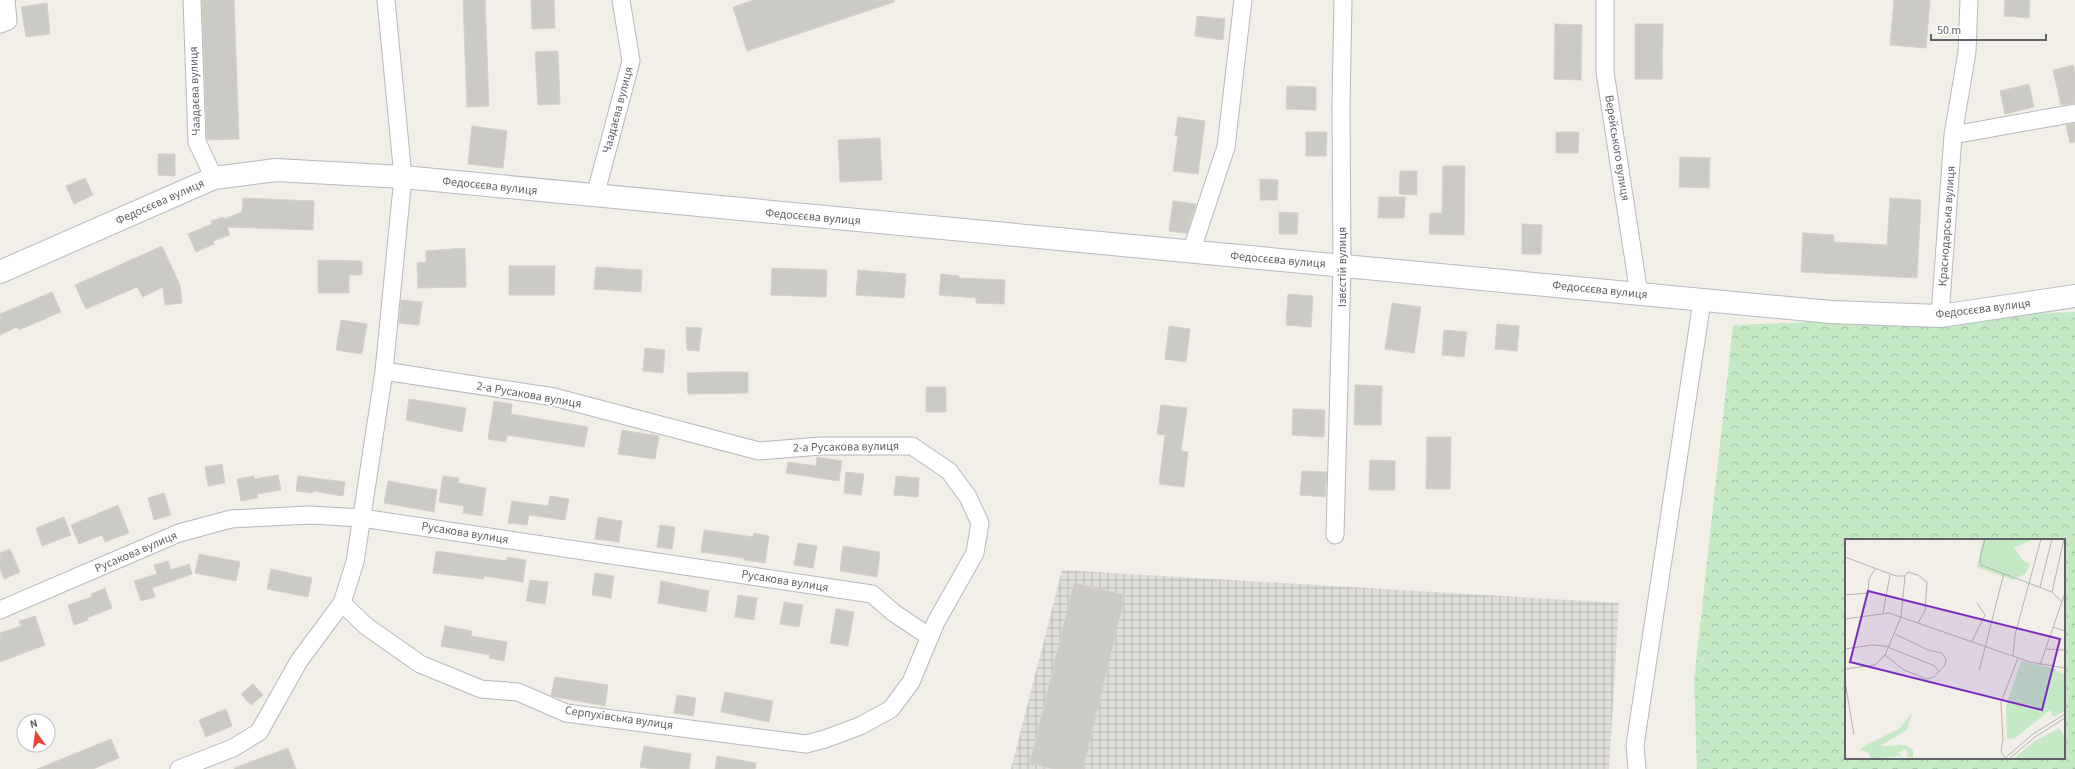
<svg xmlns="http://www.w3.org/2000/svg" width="2075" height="769" viewBox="0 0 2075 769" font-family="'Source Sans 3',sans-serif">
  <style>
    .industrial { fill: url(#industrial-grid) }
    .forest { fill: url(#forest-crowns); fill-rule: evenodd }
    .building { fill: #cccac5; stroke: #d6d1c6 }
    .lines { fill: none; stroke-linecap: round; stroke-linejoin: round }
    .minor-casing { stroke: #b5b8bc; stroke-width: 19 }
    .secondary-casing { stroke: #b6babf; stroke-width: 24 }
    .minor { stroke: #fff; stroke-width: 17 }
    .secondary { stroke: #fff; stroke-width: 22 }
    .labels { text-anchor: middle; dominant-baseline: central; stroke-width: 3; stroke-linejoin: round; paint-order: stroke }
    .street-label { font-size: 12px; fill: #5f6368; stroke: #fff }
    .inset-road { fill: none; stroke: #b3b3b1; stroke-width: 1 }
    .view { fill: #7b2cbf; fill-opacity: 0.15; stroke: #7b2cbf; stroke-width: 2 }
    .inset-edge { fill: none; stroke: #5f6368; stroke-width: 2 }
  </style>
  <defs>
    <pattern id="industrial-grid" width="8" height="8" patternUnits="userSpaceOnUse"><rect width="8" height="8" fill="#e0deda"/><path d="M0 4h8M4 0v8" fill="none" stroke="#b9b8b5"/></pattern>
    <pattern id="forest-crowns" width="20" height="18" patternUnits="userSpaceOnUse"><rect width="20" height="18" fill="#c5e8c5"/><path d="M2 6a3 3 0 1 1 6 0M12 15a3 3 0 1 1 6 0" fill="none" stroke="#a3c0a4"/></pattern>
  </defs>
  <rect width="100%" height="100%" fill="#f1efe8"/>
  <!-- industrial -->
  <path class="industrial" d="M1062,570L1619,603L1609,769H1011Z"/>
  <!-- forest -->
  <path class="forest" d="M2075,312V769H1697L1694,681L1733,325ZM1846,540H2064V758H1846Z"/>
  <!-- building -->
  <path class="building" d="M202,0H234L239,139L207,140Z
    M463,0H485L489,106L467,107Z
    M531,0H554L555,28L532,29Z
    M754,0H894V2L747,51L733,7Z
    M1894,0H1930L1926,48L1890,45Z
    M2005,0H2030L2029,18L2004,16Z
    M47,3L50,34L26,37L21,7Z
    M1197,16L1225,19L1223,40L1195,36Z
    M1555,24L1582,25L1581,80L1554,79Z
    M1635,24H1663L1662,79H1635Z
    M558,51L560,104L538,105L535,52Z
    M2073,65L2075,73V103L2061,105L2053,70Z
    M2029,84L2034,107L2005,114L2000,91Z
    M1287,86L1316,87V110L1286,109Z
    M1178,117L1205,121L1198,174L1173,171L1178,136H1175Z
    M2075,123V142L2070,143L2066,125Z
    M472,126L507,131L503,168L468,164Z
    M1306,132H1327L1326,156H1306Z
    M1556,132H1579L1578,153H1556Z
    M880,138L882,180L840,182L838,140Z
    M158,154H175V176L158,175Z
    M1680,157L1710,158L1709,188L1679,187Z
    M1443,166H1465L1464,235L1429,234L1430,213H1442Z
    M1400,171H1417V195L1399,194Z
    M85,178L93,195L74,204L66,186Z
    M1260,179L1278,180L1277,200H1260Z
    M1379,197H1405L1404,218H1378Z
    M243,198L314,201L313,230L227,227L230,235L213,241L214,244L196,252L188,234L212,224L211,221L223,217L224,219L242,212Z
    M1890,198L1921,200L1917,278L1801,272L1803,233L1834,235V242L1887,245Z
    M1173,201L1196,204L1187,233L1169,231Z
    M1279,212L1298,213L1297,234H1279Z
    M1522,224L1542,225L1541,254H1522Z
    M162,246L180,285L182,303L165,305L163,287L143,297L137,287L86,309L75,285Z
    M465,248L466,287L418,288L417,263L426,262V251Z
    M318,260L362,261V275H349V293H318Z
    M509,266H555L554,295H509Z
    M596,267L642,270L641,292L594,289Z
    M772,268L827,270L826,297L771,295Z
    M858,270L906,274L904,298L856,295Z
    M941,274L959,276V278L1005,280L1004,304L976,303V298L939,295Z
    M52,292L61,312L19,330L17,327L0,335V314Z
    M1288,294L1313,296L1311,327L1286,325Z
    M401,300L422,302L419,325L399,323Z
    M1392,303L1421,307L1414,353L1385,349Z
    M341,320L367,324L362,354L336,350Z
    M1497,324L1519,326L1517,351L1495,349Z
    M1169,326L1190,329L1186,362L1165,359Z
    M686,327L702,328L699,351L687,350Z
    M1444,330L1467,332L1464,357L1442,355Z
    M645,348L665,350L663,373L643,371Z
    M718,372H748V393L688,394L687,373Z
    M1355,385L1382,386L1381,425H1354Z
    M926,387H946V412H926Z
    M409,399L466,408L462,432L406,420Z
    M494,401L512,404L511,414L588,427L584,447L507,435L506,442L488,439Z
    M1161,405L1187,408L1181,451L1188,452L1184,487L1159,484L1165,435L1157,434Z
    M1293,409L1325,410L1324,437L1292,435Z
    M622,430L659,436L655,459L618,454Z
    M1427,437H1451L1450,489H1426Z
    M817,457L842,461L839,481L786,473L788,462L816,466Z
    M1370,460L1395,461V490H1369Z
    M222,464L225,483L208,486L205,467Z
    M1302,471L1327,472L1325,497L1300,495Z
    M846,472L864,474L861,495L844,493Z
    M278,475L281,490L257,494L258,498L241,501L237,479L254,476L255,479Z
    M298,476L345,482L343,496L313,491V493L296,491Z
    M443,476L459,478L458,483L486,488L482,516L463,513L464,506L439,502Z
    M896,476L919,478L918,497L894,495Z
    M388,481L437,490L434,512L384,503Z
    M164,493L171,515L154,520L148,498Z
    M550,496L569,499L565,520L529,515L527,525L508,523L512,501L548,506Z
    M118,505L129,533L105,542L102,535L79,544L71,525Z
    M64,517L71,535L42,546L36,528Z
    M598,517L622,521L619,542L595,539Z
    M660,525L675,527L672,549L657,547Z
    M704,530L753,537L754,533L769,536L765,563L744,560V558L701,552Z
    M798,543L817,546L813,568L794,565Z
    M843,546L880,552L877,577L840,571Z
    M10,549L20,572L4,579L0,569V553Z
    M436,551L507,561V557L526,560L523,582L484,576V579L433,573Z
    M199,554L240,562L236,581L195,573Z
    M168,561L171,570L189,564L192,574L152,588L155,597L141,601L134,581L157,574L154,565Z
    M271,569L312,578L308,597L267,589Z
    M595,573L614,576L611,598L592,595Z
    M530,580L548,582L545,604L526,601Z
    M661,581L709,591L706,612L658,603Z
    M1074,583L1125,595L1083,769H1054L1030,763Z
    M105,588L112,608L87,618L88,620L74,625L68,605L92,597L91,594Z
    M738,595L757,598L754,620L735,617Z
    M784,602L803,605L799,627L780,624Z
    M836,609L854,612L848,646L830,643Z
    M35,616L45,645L0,662V633L21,626L19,621Z
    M445,626L472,631L471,636L507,642L504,661L489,658L490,655L441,646Z
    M555,677L608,685L605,706L551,696Z
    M253,684L263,695L251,705L241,694Z
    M725,692L773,701L769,722L721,712Z
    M677,695L696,698L693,716L674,713Z
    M226,709L232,726L206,737L199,720Z
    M111,739L119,758L93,769H37Z
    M644,746L691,754L689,769H653L640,767Z
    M288,748L296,769H235L234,768Z
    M717,756L756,763L755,769H715Z"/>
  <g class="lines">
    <!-- minor casing -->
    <g class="minor-casing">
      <path id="minor" d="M192,0L197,142L214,178
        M1605,0V72L1639,294
        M0,24L8,21L6,0
        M1953,135L2075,113
        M595,196L631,61L621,0
        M1191,252L1226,147L1243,0
        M1940,316L1953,135L1967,52L1969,0
        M1335,535L1342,266L1341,105L1343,0
        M342,603L355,562L384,371L403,177L386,0
        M0,610L179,533L231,519L310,515L362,518L872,594L894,613L930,637
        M179,769L233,748L259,732L299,661L342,603L366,626L420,664L481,689L518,692L566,713L806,744L825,739L860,726L891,709L911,682L936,622L975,553L980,523L968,497L949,471L912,446H821L759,451L554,397L384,371
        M1637,769L1635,745L1702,301"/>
    </g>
    <!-- secondary casing -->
    <g class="secondary-casing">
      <path id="secondary" d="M0,272L214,178L276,170L403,177L1831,312L1940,316L2075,296"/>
    </g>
    <!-- minor -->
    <use href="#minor" class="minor"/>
    <!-- secondary -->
    <use href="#secondary" class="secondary"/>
  </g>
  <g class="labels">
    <!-- street labels -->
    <g class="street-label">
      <text transform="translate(195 91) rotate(-92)">Чаадаєва вулиця</text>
      <text transform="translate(618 110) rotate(-75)">Чаадаєва вулиця</text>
      <text transform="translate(1617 148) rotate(81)">Верейського вулиця</text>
      <text transform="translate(490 186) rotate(6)">Федосєєва вулиця</text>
      <text transform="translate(160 202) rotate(-24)">Федосєєва вулиця</text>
      <text transform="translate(813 217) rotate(5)">Федосєєва вулиця</text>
      <text transform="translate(1947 226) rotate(-86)">Краснодарська вулиця</text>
      <text transform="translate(1278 260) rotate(5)">Федосєєва вулиця</text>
      <text transform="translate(1342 267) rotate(-90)">Ізвєстій вулиця</text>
      <text transform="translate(1600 290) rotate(6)">Федосєєва вулиця</text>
      <text transform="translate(1983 309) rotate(-7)">Федосєєва вулиця</text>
      <text transform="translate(529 395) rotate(10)">2-а Русакова вулиця</text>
      <text transform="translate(846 447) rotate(-1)">2-а Русакова вулиця</text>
      <text transform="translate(465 533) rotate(9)">Русакова вулиця</text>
      <text transform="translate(136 552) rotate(-23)">Русакова вулиця</text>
      <text transform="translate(785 581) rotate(9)">Русакова вулиця</text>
      <text transform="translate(619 718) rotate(8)">Серпухівська вулиця</text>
    </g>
  </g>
  <!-- overview -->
  <g transform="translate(1845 539)">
    <rect width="220" height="220" fill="#f1efe8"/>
    <path d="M138,0H189L169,9L178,22L185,25L180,35L168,41L132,28ZM176,122L211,130V132L220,135V172L208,178L205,171L170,199L162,200L161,167ZM67,174L62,191L35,207L60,206L68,211V219L61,217L63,215L61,210L51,215H56L57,220L55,217L25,220L24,214L15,211L19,207L54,190ZM214,189L220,197V220H168L190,202Z" fill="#c5e8c5"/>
    <path class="inset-road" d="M140,0L135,20L136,26L207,53L216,62M0,18L51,37H60L63,33L73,36L82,43L80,72L73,84M195,48L207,0M207,53L219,0M0,56L23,54L24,40L30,30M38,74L45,36M0,80L44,74L185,123L220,129M208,88L220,92M127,102L140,76L132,64M0,110L27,106L40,107L90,127L94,133M200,110L220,111M40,116L56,78L60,37M168,117L170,96L196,0M195,126L220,54M0,130L30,126L40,116L59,131L82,140L89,138L100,126L101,120L97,114L83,111L50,95M134,132L159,34M0,142L9,196M159,220L188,195L220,175M161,220L156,213L158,200L156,163L173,119M164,220L190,198L220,179"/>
    <path class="view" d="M23,52L215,100L197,171L5,123Z"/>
    <rect width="220" height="220" class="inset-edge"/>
  </g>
  <!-- north arrow -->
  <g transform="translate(36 733) rotate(346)"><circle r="19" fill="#ffffff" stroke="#bfc1c3"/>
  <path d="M0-3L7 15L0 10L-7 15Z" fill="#ea4335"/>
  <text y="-6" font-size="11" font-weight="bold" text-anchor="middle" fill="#5f6368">N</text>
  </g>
  <!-- scale -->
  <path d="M1931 34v6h115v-6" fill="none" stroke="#5f6368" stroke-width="2"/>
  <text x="1937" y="34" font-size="12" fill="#5f6368" stroke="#ffffff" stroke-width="3" paint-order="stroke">50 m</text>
</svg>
